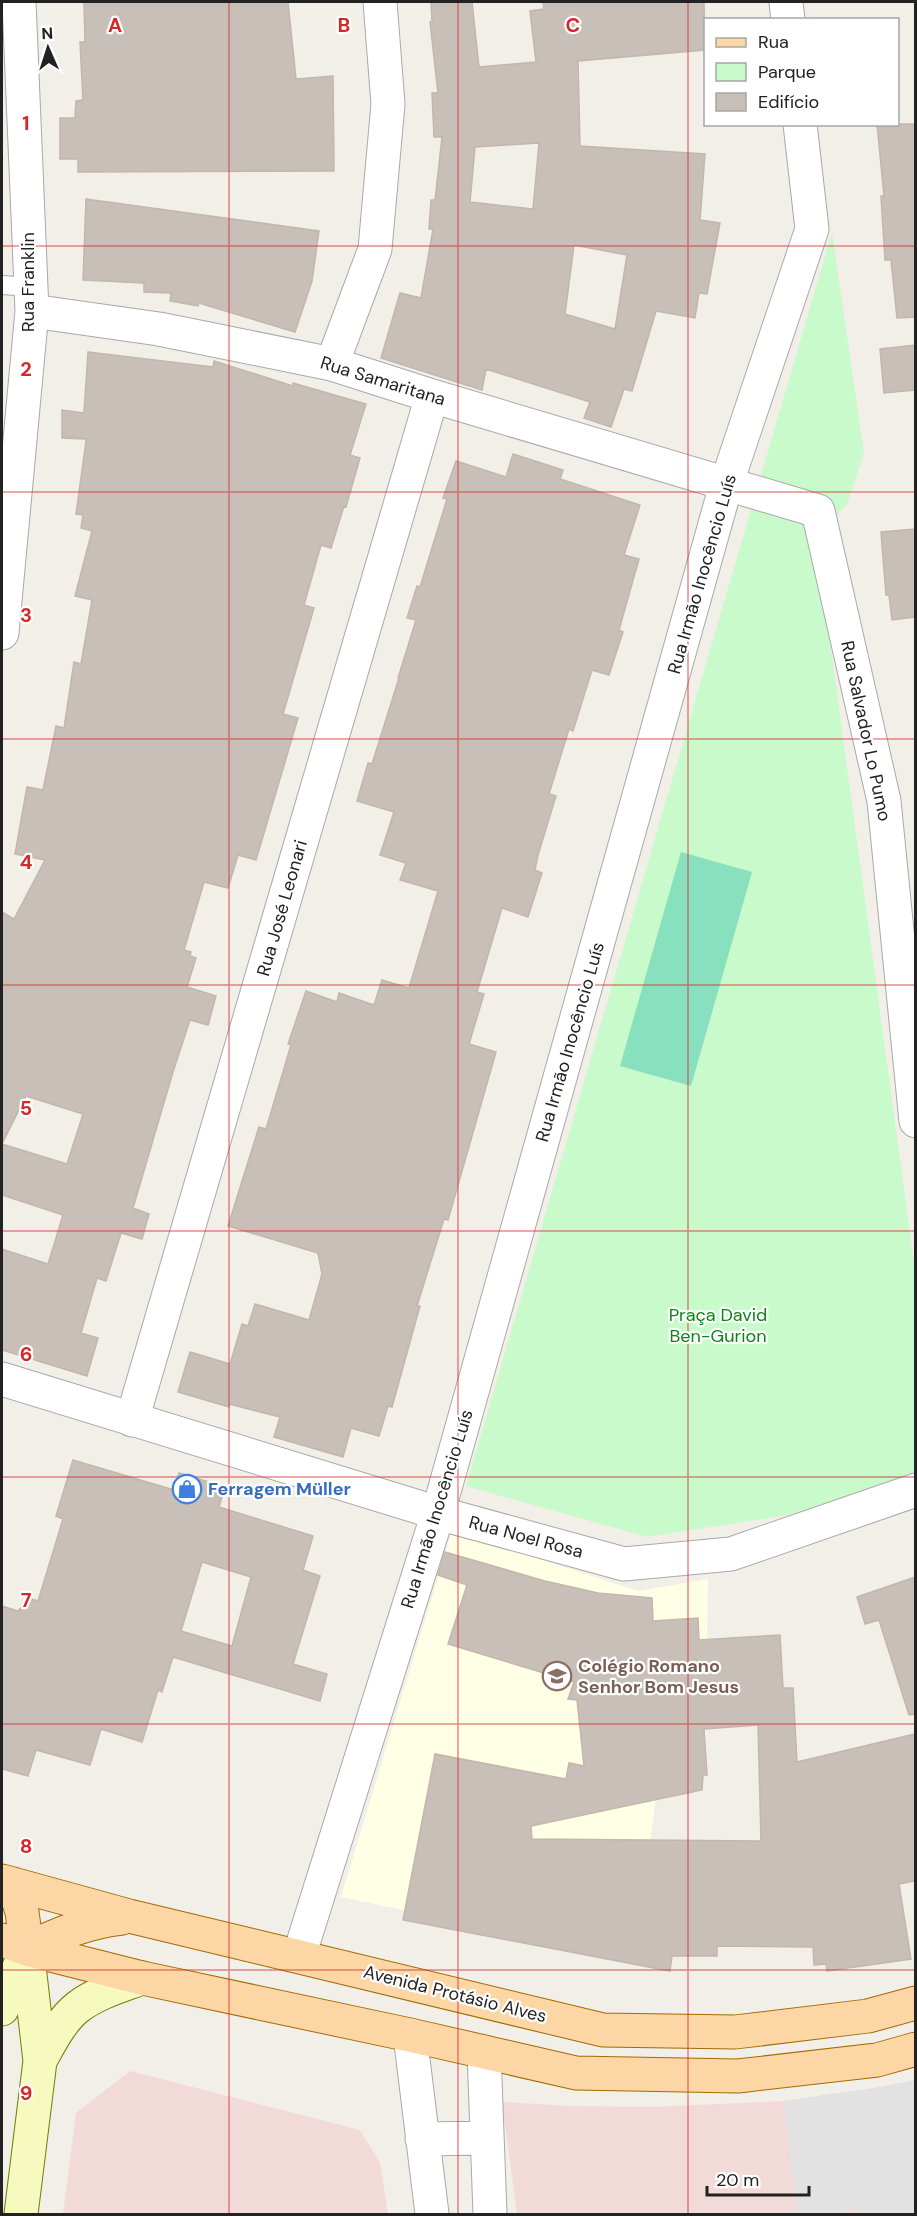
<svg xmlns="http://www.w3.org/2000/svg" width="917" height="2216" viewBox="0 0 917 2216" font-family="'DM Sans',sans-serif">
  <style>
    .commercial { fill: #f2dad9 }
    .education { fill: #ffffe5 }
    .park { fill: #c8facc }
    .pitch { fill: #88e0be }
    .parking { fill: #e2e2e2 }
    .building { fill: #c7bfb8; stroke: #c4b6ab; stroke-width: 1.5; fill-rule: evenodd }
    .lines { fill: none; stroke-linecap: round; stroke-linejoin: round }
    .service-casing { stroke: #a9a9a9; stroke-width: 20 }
    .minor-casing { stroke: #a9a9a9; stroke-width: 35 }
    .tertiary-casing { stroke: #a9a9a9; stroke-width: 35 }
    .secondary-casing { stroke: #707d05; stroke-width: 35 }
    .primary-casing { stroke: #a06b00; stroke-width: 35 }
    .service { stroke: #fff; stroke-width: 18 }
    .minor { stroke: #fff; stroke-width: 33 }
    .tertiary { stroke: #fff; stroke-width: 33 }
    .secondary { stroke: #f7fabf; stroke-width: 33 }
    .primary { stroke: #fcd6a4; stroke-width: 33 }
    .grid { fill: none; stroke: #d62828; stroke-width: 1.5; stroke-opacity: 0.55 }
    .labels { text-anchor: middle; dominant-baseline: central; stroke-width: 4.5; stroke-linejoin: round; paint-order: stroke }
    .street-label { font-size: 18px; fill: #222; stroke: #fff }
    .park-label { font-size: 18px; fill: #0c8416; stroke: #fff }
    .shop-label { font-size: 18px; font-weight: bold; fill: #366cbe; stroke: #fff; text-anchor: start }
    .education-label { font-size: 18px; font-weight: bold; fill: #785e54; stroke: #fff; text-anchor: start }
    .grid-label { font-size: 20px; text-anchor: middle; font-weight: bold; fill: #d62828; stroke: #fff; stroke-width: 4.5; stroke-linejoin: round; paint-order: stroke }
  </style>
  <rect width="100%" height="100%" fill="#f2efe9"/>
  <!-- commercial -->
  <path class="commercial" d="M130,2071L360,2130L380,2163L388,2214H63L76,2113Z
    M915,2080V2214H517L502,2102L572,2106L650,2107L784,2101L881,2087Z"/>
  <!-- education -->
  <path class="education" d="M452,1531L638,1591L708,1579L705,1761L659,1771L636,1959L341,1897Z"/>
  <!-- park -->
  <path class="park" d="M832,232L864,453L847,504L816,538L915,1270V1495L647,1537L466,1486Z"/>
  <!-- pitch -->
  <path class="pitch" d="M681,852L752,872L691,1086L620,1066Z"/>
  <!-- parking -->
  <path class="parking" d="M915,2080V2214H859L858,2208L836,2214H797L784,2101L881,2087Z"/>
  <!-- building -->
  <path class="building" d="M84,2H288L296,79L333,76L334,171L78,172V159H60V118H75L76,101L83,100L80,42H85Z
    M431,2H472L479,67L536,62L530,11L544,9L543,2H704L705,50L578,61L580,146L705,154L700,220L720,223L707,294L699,293L695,318L656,311L632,391L624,389L611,427L584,418L590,402L486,369L482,390L381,358L400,293L421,298L433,229H429L431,200H435L442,137H434L432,93H438L430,22H432ZM539,143L533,209L470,202L475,147ZM574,245L627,255L615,329L565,314Z
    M877,124H915V317L897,318L891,260H885L881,196H884Z
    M86,199L319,231L312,281L295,332L199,303L198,306L170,301L171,293L144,292V283L83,280Z
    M915,345V390L884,393L880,349Z
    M88,352L213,367L214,361L293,386V383L366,404L350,455L360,458L346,507L344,506L331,548L321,545L304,605L314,608L283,714L298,718L256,860L238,855L228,888L204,882L184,950L191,952L190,956L196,958L187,987L216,996L208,1025L190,1020L173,1072L133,1208L149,1214L142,1239L121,1233L106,1281L97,1278L81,1333L98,1338L87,1376L2,1350V1249L48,1264L63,1215L2,1195V1144L67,1164L83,1114L26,1096L2,1144V912L14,919L45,860L15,854L27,787L43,790L56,726L64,728L74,662L81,664L92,600L75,596L92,531L81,528L83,515L76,514L86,441L85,439L62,438V410L84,413Z
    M513,454L563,470L560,479L640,505L624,555L639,559L619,630L623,632L609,675L592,670L573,731L569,729L549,794L556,796L538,855L535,870L542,873L528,917L502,908L477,992L484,994L469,1044L496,1052L448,1220L444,1219L417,1306H420L392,1407L388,1406L379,1436L351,1428L343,1457L274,1437L280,1417L229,1404V1407L178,1392L190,1352L230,1364L242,1324L248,1326L255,1304L309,1320L322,1274L318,1253L228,1226L259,1127L266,1129L291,1045L288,1044L306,991L337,1002L339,993L374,1005L382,980L409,988L438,891L400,880L406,863L380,855L394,812L357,801L368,763L372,764L399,678H398L416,620L407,618L417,586L420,587L447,499L443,498L456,461L506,477Z
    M915,529V617L892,620L889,595H886L881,532Z
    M73,1460L174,1490L179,1473L225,1487L219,1507L313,1536L303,1570L320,1576L293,1664L327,1674L320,1701L173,1657L162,1692L158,1690L142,1742L101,1729L90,1765L36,1750L28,1776L2,1769V1606L18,1611L29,1598L38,1601L63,1519L56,1516ZM202,1562L251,1577L232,1646L181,1631Z
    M445,1552L545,1581L598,1593L652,1598L653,1621L698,1618L699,1640L780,1635L783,1688H793L797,1762L915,1734V1881L899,1884L911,1959L827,1971L826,1964L814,1965L813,1947L717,1946V1956H672L670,1971L403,1920L435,1754L566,1779L569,1763L584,1766L577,1700L568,1699L574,1682L448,1644L467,1585L438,1575ZM758,1725L761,1841L532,1839L531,1826L702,1790L703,1775H707L704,1729Z
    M915,1577V1714L909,1715L879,1620L865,1624L857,1597Z"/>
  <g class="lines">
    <!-- service casing -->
    <g class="service-casing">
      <path id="service" d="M2,285L31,287"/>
    </g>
    <!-- minor casing -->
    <g class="minor-casing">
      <path id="minor" d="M32,311L159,329L332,364L432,396L818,511L884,801L916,1121
        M332,364L375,249L388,104L380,2
        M2,633L32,311L19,2
        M2,1379L438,1513L624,1564L731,1554L916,1490
        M132,1420L432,396
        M410,2035L432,2214
        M484,2052L490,2214
        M422,2139L487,2138"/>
    </g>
    <!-- tertiary casing -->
    <g class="tertiary-casing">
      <path id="tertiary" d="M786,2L788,20
        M299,1956L438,1513L726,485L812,229L800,124"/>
    </g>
    <!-- secondary casing -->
    <g class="secondary-casing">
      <path id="secondary" d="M2,2009L26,1950
        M40,2061C50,2043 61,2020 78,2007C96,1993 121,1986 142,1978
        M21,2214L40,2061L27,1949"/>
    </g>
    <!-- primary casing -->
    <g class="primary-casing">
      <path id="primary" d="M2,1881L129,1916L603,2030L735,2032L868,2016L916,2003
        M13,1884L22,1912L27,1949
        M2,1940L27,1949L142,1978L410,2035L576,2073L738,2076L877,2060L916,2049
        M27,1949C58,1934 87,1922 122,1918"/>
    </g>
    <!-- service -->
    <use href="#service" class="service"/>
    <!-- minor -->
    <use href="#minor" class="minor"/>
    <!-- tertiary -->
    <use href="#tertiary" class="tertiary"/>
    <!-- secondary -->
    <use href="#secondary" class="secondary"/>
    <!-- primary -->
    <use href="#primary" class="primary"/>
  </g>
  <!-- grid -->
  <path class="grid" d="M229,2V2214M458,2V2214M688,2V2214M2,246H916M2,492H916M2,739H916M2,985H916M2,1231H916M2,1477H916M2,1724H916M2,1970H916"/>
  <!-- icons -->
  <defs>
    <g id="shop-ring" transform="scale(1.5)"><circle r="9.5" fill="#fff" stroke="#3f7fe0" stroke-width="1.5"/><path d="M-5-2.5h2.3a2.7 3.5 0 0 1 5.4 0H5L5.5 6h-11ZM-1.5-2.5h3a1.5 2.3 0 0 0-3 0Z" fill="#3f7fe0"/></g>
    <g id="school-ring" transform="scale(1.5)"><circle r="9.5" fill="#fff" stroke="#8d6e63" stroke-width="1.5"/><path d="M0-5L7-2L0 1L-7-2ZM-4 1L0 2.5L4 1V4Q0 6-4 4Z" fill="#8d6e63"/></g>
  </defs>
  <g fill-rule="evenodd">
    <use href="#shop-ring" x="187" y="1489"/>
    <use href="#school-ring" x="557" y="1676"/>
  </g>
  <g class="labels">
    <!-- street labels -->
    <g class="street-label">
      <text transform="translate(28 282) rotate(-90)">Rua Franklin</text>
      <text transform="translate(383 381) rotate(17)">Rua Samaritana</text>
      <text transform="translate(702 574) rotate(-74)">Rua Irmão Inocêncio Luís</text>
      <text transform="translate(866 731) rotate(78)">Rua Salvador Lo Pumo</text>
      <text transform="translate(282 908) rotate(-74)">Rua José Leonari</text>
      <text transform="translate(570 1042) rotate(-74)">Rua Irmão Inocêncio Luís</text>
      <text transform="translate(437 1509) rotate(-73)">Rua Irmão Inocêncio Luís</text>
      <text transform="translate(526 1537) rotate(15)">Rua Noel Rosa</text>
      <text transform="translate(455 1994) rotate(14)">Avenida Protásio Alves</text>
    </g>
    <!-- park labels -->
    <g class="park-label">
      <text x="718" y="1315">Praça David<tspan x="718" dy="21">Ben-Gurion</tspan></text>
    </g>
    <!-- shop labels -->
    <g class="shop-label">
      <text x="208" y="1489">Ferragem Müller</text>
    </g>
    <!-- education labels -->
    <g class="education-label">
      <text x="578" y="1666">Colégio Romano<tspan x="578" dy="21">Senhor Bom Jesus</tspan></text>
    </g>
  </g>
  <g class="grid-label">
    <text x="115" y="32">A</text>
    <text x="344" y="32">B</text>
    <text x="573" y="32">C</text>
    <text x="26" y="130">1</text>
    <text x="26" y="376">2</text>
    <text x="26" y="622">3</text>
    <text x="26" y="869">4</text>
    <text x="26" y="1115">5</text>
    <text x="26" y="1361">6</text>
    <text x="26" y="1607">7</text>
    <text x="26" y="1853">8</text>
    <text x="26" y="2100">9</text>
  </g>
  <!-- border -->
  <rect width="917" height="2216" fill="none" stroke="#222222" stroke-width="6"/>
  <!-- legend -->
  <rect x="704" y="18" width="195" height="108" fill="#ffffff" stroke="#a7a7a7" stroke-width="1.5"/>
  <rect x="716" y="38" width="30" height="9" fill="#fcd6a4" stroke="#a7a7a7" stroke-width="1.5"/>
  <text x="758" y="48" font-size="18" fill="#222222">Rua</text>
  <rect x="716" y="63" width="30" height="18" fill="#c8facc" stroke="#a7a7a7" stroke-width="1.5"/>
  <text x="758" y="78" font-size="18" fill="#222222">Parque</text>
  <rect x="716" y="93" width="30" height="18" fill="#c7bfb8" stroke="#a7a7a7" stroke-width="1.5"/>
  <text x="758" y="108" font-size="18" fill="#222222">Edifício</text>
  <!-- north arrow -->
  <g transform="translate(48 48) rotate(357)" stroke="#ffffff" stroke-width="4.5" paint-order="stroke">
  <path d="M0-4.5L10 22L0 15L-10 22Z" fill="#222222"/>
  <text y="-9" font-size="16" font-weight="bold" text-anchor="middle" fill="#222222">N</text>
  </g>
  <!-- scale -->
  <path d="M707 2186v9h102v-9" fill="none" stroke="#222222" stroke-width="3"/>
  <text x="716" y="2186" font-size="18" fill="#222222" stroke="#ffffff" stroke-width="4.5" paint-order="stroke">20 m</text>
</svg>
